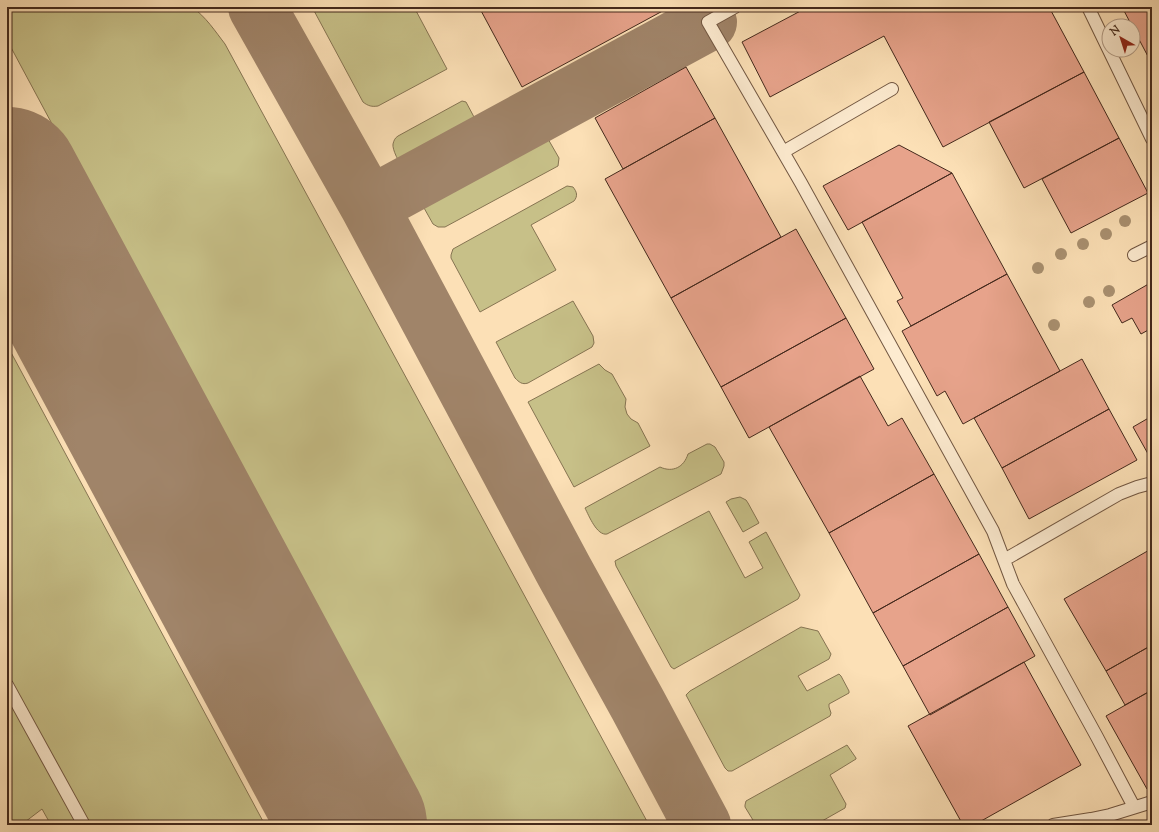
<svg xmlns="http://www.w3.org/2000/svg" width="1159" height="832" viewBox="0 0 1159 832" font-family="'Sorts Mill Goudy',serif">
  <style>
    .green { fill: #c7c088; stroke: #867452 }
    .lines { fill: none; stroke-linecap: round; stroke-linejoin: round }
    .taxiway { stroke: #a08469; stroke-width: 58 }
    .runway { stroke: #a08469; stroke-width: 146 }
    .building { fill: #e7a38b; stroke: #44291c }
    .service-casing { stroke: #725742; stroke-width: 14 }
    .service { stroke: #fdebd0; stroke-width: 12 }
    .tree { fill: #a99070 }
  </style>
  <rect width="100%" height="100%" fill="#fce0b6"/>
  <filter id="stains"><feTurbulence type="fractalNoise" baseFrequency=".005" numOctaves="4"/><feColorMatrix values="0 0 0 0 .2 0 0 0 0 .09 0 0 0 0 .02 0 0 0 .5 -.17"/></filter>
  <radialGradient id="worn" r=".72"><stop offset=".6" stop-color="#630" stop-opacity="0"/><stop offset="1" stop-color="#630" stop-opacity=".3"/></radialGradient>
  <!-- green -->
  <path class="green" d="M7,7H192C206,17 215,31 225,44L649,825H428L7,40Z
    M312,7H414L447,69L378,106C372,107 368,106 363,102Z
    M462,101L466,102L474,117V120L466,139L419,167C414,169 408,170 404,167C399,164 392,149 393,144C394,140 395,138 398,136Z
    M536,128L542,130L544,132L559,158L558,166L445,227H438L433,224L419,199V195L422,189Z
    M567,186L573,187C577,192 578,196 574,201L531,225L556,270L480,312L451,258V255L453,249Z
    M573,301L593,336L594,343L592,347L528,383C522,385 519,382 515,378L496,342Z
    M7,345L265,825H51L42,809L21,825H7Z
    M599,364L605,370L612,374L626,399L625,407L627,414L631,419L638,423L650,446L574,487L528,402Z
    M707,444H710L715,447L724,462V466L721,474L607,534C597,536 589,516 585,508L660,467C673,473 684,467 688,454Z
    M740,497L746,500L748,503L759,523L743,532L726,502L731,499Z
    M709,511L745,578L763,568L749,542L766,532L800,595L798,599L674,669L671,667L616,566L615,561Z
    M801,627L818,631L831,654L829,659L798,676L807,691L839,674L841,676L849,691V693L829,704V707L831,713L830,716L732,771H728L725,768L686,695L690,691Z
    M847,745L856,758V759L830,775L846,804L845,808L815,825H756L745,807V805L746,801Z"/>
  <g class="lines">
    <!-- taxiway -->
    <path class="taxiway" d="M257,7L369,206L564,571L638,705L702,825
      M369,206L708,22"/>
    <!-- runway -->
    <path class="runway" d="M7,180L354,825"/>
  </g>
  <!-- building -->
  <path class="building" d="M479,7H670L522,87Z
    M808,7H1049L1084,72L943,147L884,36L770,97L742,42Z
    M1122,7H1152V64L1133,28V26H1132Z
    M686,67L715,118L623,169L595,118Z
    M1084,72L1119,138L1024,188L989,122Z
    M715,118L781,237L671,298L605,179Z
    M1119,138L1148,193L1071,233L1042,179Z
    M899,145L952,173L848,230L823,186Z
    M952,173L1007,274L911,326L897,301L903,298L862,222Z
    M796,229L846,318L721,387L671,298Z
    M1007,274L1060,371L963,424L945,391L937,396L902,331Z
    M1152,282V328L1141,334L1132,318L1122,323L1112,305Z
    M846,318L874,369L749,438L721,387Z
    M1082,359L1109,409L1002,468L974,418Z
    M860,376L888,426L902,418L934,474L829,533L769,427Z
    M1109,409L1137,460L1029,519L1002,468Z
    M1152,416V461L1133,427Z
    M934,474L979,554L873,613L829,533Z
    M1151,549L1152,551V645L1106,671L1064,599Z
    M979,554L1008,607L903,666L873,613Z
    M1008,607L1035,656L930,715L903,666Z
    M1152,645V690L1125,705L1106,671Z
    M1024,662L1081,765L974,825H963L908,726Z
    M1152,690V787L1147,789L1106,716Z"/>
  <g class="lines">
    <!-- service casing -->
    <g class="service-casing">
      <path id="service" d="M735,7L708,22L801,183L993,531L1013,584L1097,737L1134,807
        M1088,7L1152,139
        M783,152L892,89
        M1134,255L1152,246
        M1004,560L1119,494L1137,487L1152,483
        M7,685L84,825
        M1053,825L1091,819L1110,815L1152,802"/>
    </g>
    <!-- service -->
    <use href="#service" class="service"/>
  </g>
  <!-- trees -->
  <g class="tree">
    <circle cx="1125" cy="221" r="6"/>
    <circle cx="1106" cy="234" r="6"/>
    <circle cx="1083" cy="244" r="6"/>
    <circle cx="1061" cy="254" r="6"/>
    <circle cx="1038" cy="268" r="6"/>
    <circle cx="1109" cy="291" r="6"/>
    <circle cx="1089" cy="302" r="6"/>
    <circle cx="1054" cy="325" r="6"/>
  </g>
  <!-- margin -->
  <rect width="1159" height="832" fill="none" stroke="#fce0b6" stroke-width="24"/>
  <rect x="8" y="8" width="1143" height="816" fill="none" stroke="#44291c" stroke-width="2"/>
  <rect x="12" y="12" width="1135" height="808" fill="none" stroke="#44291c"/>
  <!-- north arrow -->
  <g transform="translate(1121 38) rotate(321)"><circle r="19" fill="#fdebd0" stroke="#b39d88"/>
  <path d="M0-3L7 15L0 10L-7 15Z" fill="#8f2418"/>
  <text y="-6" font-size="11" font-weight="bold" text-anchor="middle" fill="#44291c">N</text>
  </g>
  <rect width="100%" height="100%" filter="url(#stains)"/>
  <rect width="100%" height="100%" fill="url(#worn)"/>
</svg>
